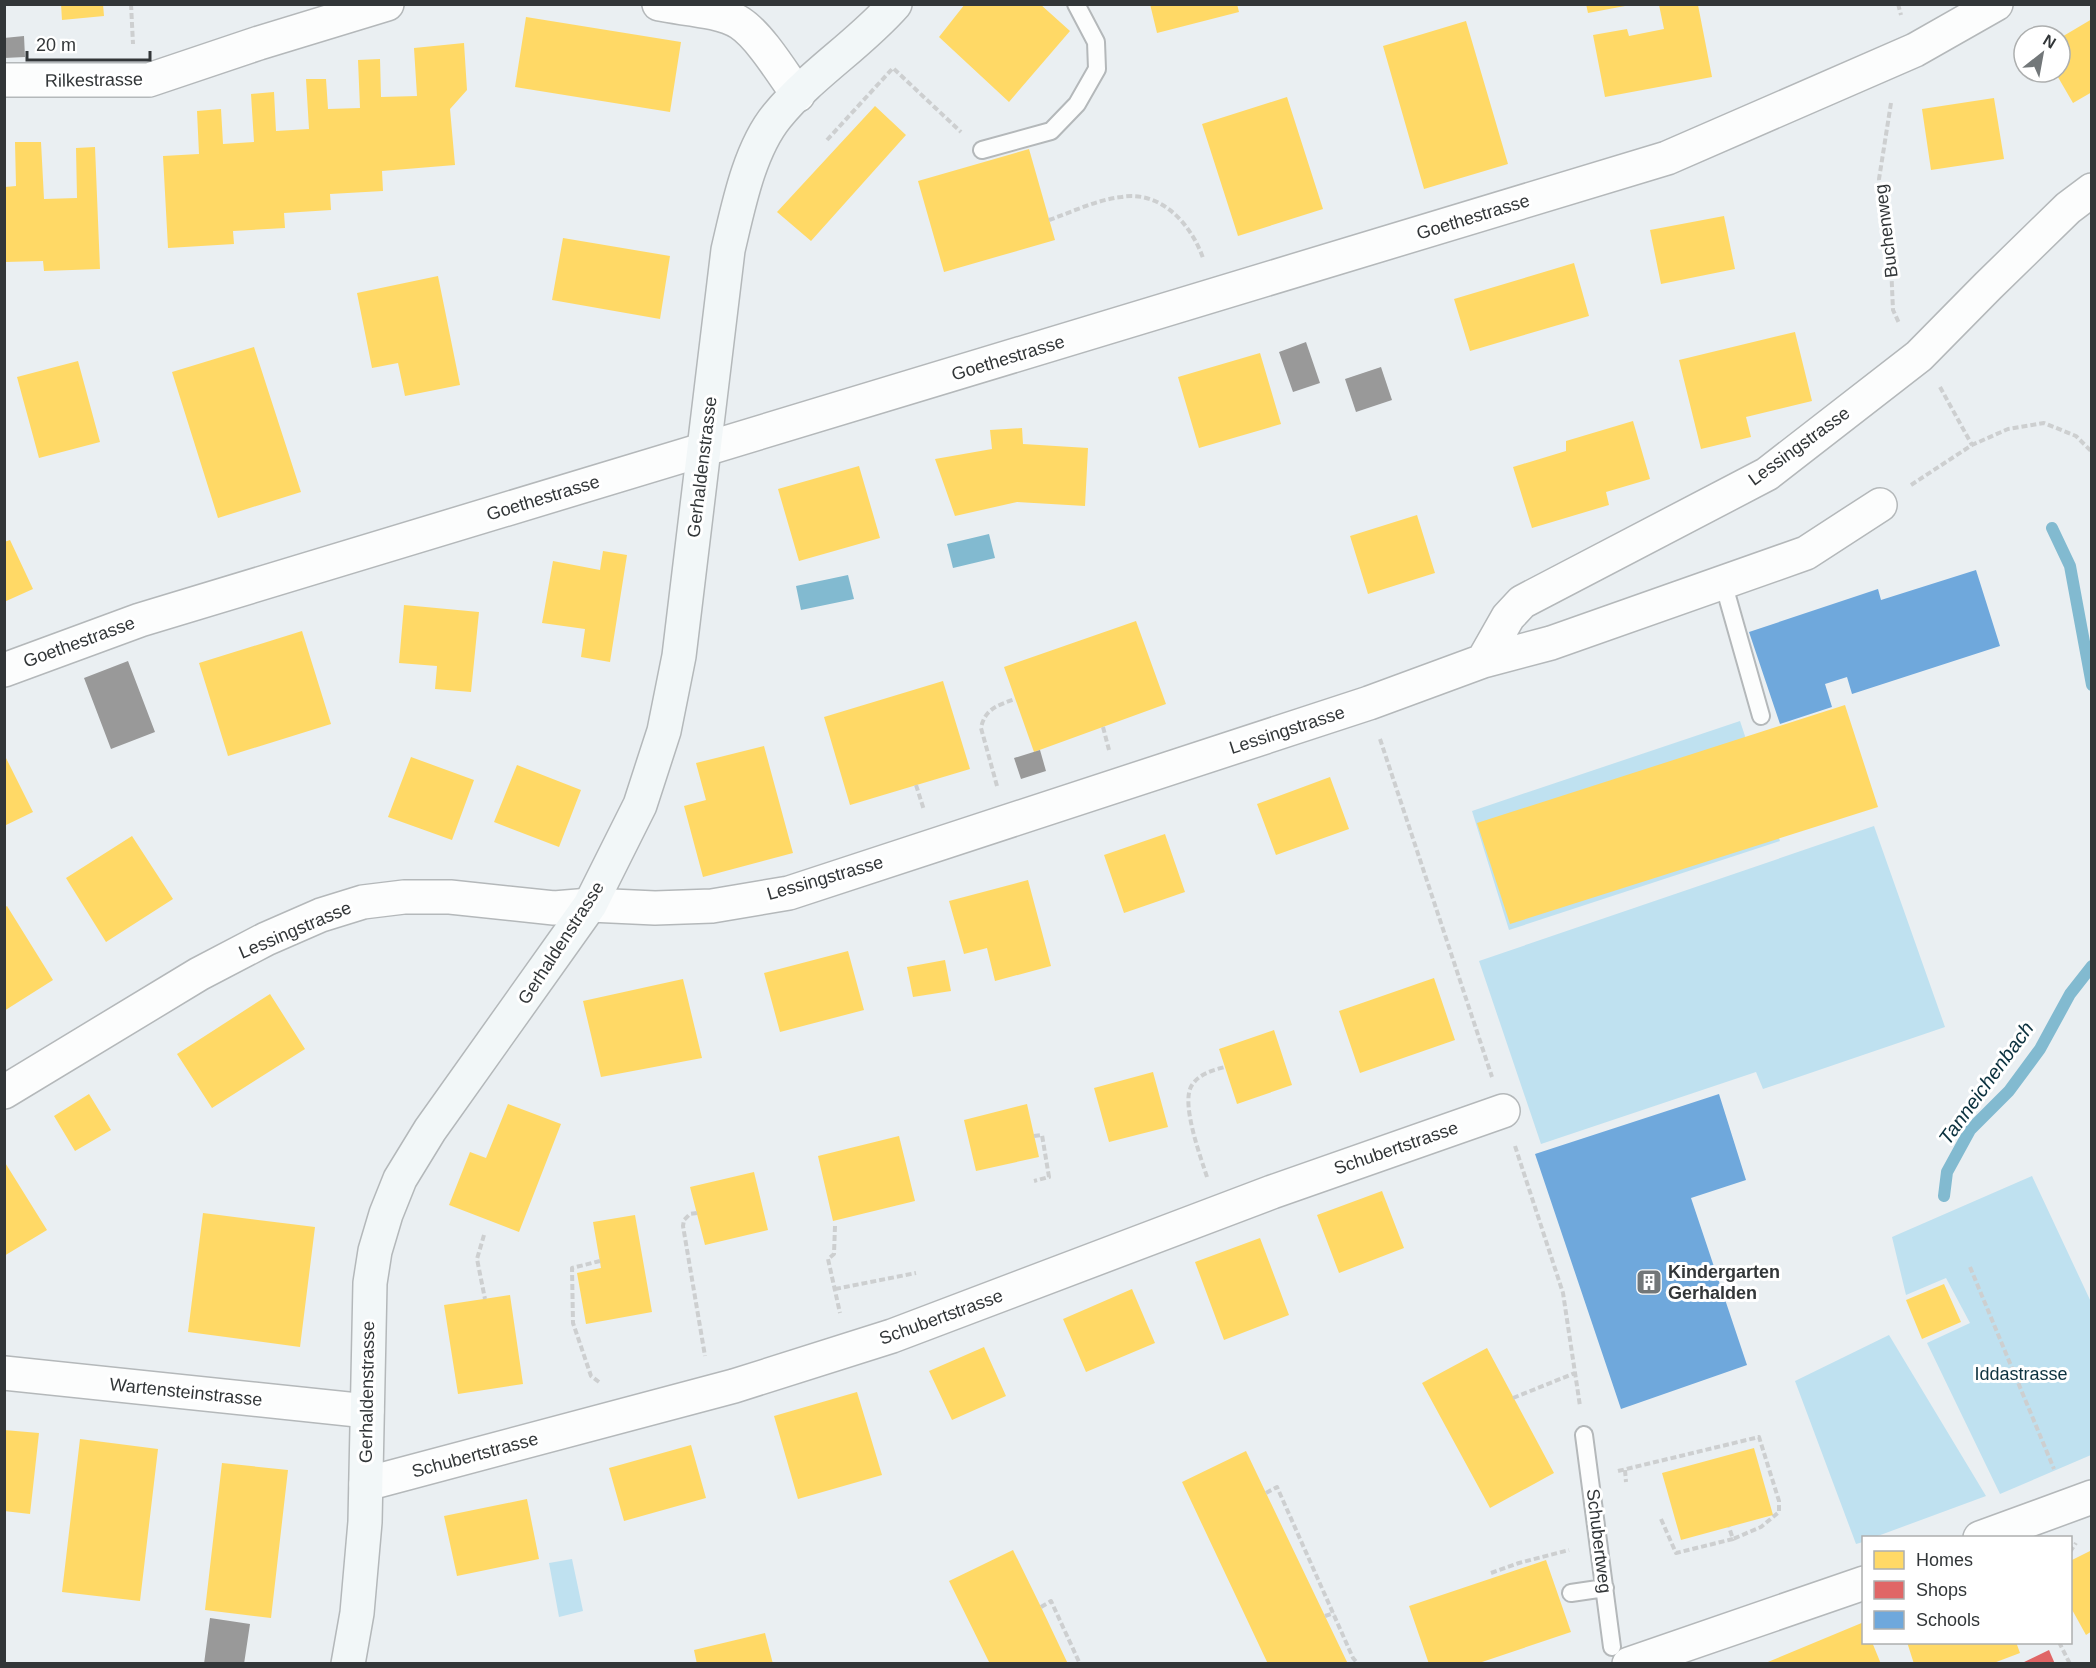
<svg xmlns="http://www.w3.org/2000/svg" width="2096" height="1668" viewBox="0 0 2096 1668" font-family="Helvetica,sans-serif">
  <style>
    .green { fill: #bfe1f0 }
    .water { fill: #82bad0 }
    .homes { fill: #ffd966 }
    .shops { fill: #e06666 }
    .schools { fill: #6fa8dc }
    .industry { fill: #999 }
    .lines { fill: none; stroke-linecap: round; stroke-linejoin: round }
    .stream { stroke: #82bad0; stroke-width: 12 }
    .lane-casing { stroke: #b4b8ba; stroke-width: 20 }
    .street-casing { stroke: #b4b8ba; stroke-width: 36 }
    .secondary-casing { stroke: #b4b8ba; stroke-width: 36 }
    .path { stroke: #cdcfd0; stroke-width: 4; stroke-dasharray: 6 3; stroke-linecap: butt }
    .lane { stroke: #fcfdfd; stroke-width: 16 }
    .street { stroke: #fcfdfd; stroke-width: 33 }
    .secondary { stroke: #f2f7f8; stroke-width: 33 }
    .labels { text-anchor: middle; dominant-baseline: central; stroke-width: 6; stroke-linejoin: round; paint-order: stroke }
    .street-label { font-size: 18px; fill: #323638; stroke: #fff }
    .poi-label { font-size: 18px; font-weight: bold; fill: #323638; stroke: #fff; text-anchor: start }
    .park-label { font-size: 18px; fill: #0e3340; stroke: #fff }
    .water-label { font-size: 20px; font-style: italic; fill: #0b313e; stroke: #fff }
  </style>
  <rect width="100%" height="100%" fill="#eaeff2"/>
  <!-- green -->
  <path class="green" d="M1740,721L1780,841L1509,930L1472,811Z
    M1874,826L1945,1027L1763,1089L1756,1072L1541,1144L1479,961Z
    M2032,1176L2091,1302V1455L2000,1494L1927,1343L1970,1323L1946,1278L1906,1295L1892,1237Z
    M1889,1335L1986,1496L1875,1537L1864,1538L1863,1542L1856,1544L1795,1381Z
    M572,1559L583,1611L559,1617L549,1563Z"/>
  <!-- water -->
  <path class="water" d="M989,534L995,558L953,568L947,544Z
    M848,575L854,599L801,610L796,586Z"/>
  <!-- homes -->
  <path class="homes" d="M61,4H103L104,16L62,20Z
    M965,4H1040L1070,31L1009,102L939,37Z
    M1150,4H1237L1239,12L1157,33Z
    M1586,4H1625V6L1588,13Z
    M1659,5H1698L1712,77L1605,97L1593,35L1627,29L1629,36L1664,29Z
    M526,17L681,42L670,112L515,87Z
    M2092,19V92L2073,103L2055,72H2060V38Z
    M1466,21L1508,164L1424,189L1383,46Z
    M464,43L467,90L450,109L455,165L382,171L383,191L330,194L331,210L284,213L285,228L233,231L234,244L168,248L163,156L199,154L197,111L221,109L223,144L254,142L251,94L274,92L276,131L309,129L306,79H326L328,109L360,108L358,60L380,59L381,97L417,96L414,48Z
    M1287,97L1323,209L1238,236L1202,124Z
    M1994,98L2004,159L1931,170L1922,109Z
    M875,106L906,135L811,241L777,212Z
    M15,142H41L44,199L77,198L76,148L95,147L100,269L44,271L43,261L5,262V187L16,186Z
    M1029,149L1055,240L944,272L918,181Z
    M1724,216L1735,269L1661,284L1650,230Z
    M563,238L670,256L660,319L552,300Z
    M1574,263L1589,316L1470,351L1454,299Z
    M438,276L460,385L405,396L398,363L372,368L357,293Z
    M1795,332L1812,401L1746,417L1751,437L1701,449L1679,360Z
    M254,347L301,492L218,518L172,372Z
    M1260,353L1281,424L1199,448L1178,377Z
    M78,361L100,442L39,458L17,377Z
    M1633,421L1650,479L1606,492L1609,505L1532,528L1513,467L1566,451V441Z
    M1022,428L1023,444L1088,448L1085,506L1017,502L955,516L935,459L992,449L990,430Z
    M859,466L880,538L799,561L778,489Z
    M1417,515L1435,573L1368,594L1350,536Z
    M10,540L33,589L4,602V542Z
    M603,551L627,555L610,662L581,657L585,629L542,623L553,561L600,570Z
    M404,605L479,612L471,692L435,689L437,666L399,663Z
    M1136,621L1166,704L1034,752L1004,667Z
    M302,631L331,724L228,756L199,663Z
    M943,681L970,769L850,805L824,717Z
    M1845,705L1878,807L1510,924L1477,823Z
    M764,746L793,853L703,877L684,806L706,800L696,763Z
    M4,754L33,812L4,826Z
    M411,757L474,780L452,840L388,817Z
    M517,765L581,790L559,847L494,822Z
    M1330,777L1349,829L1276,855L1257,804Z
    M1165,834L1185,892L1124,913L1104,855Z
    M132,836L173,899L106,942L66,878Z
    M1028,880L1051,966L995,981L987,948L964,954L949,901Z
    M7,906L53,980L4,1011V908Z
    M848,951L864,1010L780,1032L764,973Z
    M945,960L951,991L913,997L907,967Z
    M1434,978L1455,1040L1360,1073L1339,1011Z
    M683,979L702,1058L601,1077L583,1001Z
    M270,994L305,1049L212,1108L177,1054Z
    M1274,1030L1292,1085L1237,1104L1219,1049Z
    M1153,1072L1168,1127L1109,1142L1094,1088Z
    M89,1094L111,1130L75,1151L54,1116Z
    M508,1104L561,1124L519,1232L449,1205L470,1152L486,1158Z
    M1027,1104L1039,1157L976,1171L964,1120Z
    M899,1136L915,1201L833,1221L818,1156Z
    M4,1161L47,1230L4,1256Z
    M754,1172L768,1230L705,1245L690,1187Z
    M1382,1191L1404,1248L1339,1273L1317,1215Z
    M203,1213L315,1227L300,1347L188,1332Z
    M635,1215L652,1312L586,1324L577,1273L601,1268L593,1222Z
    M1260,1238L1289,1315L1224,1340L1195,1262Z
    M1944,1284L1961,1322L1922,1339L1906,1300Z
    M1132,1289L1155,1343L1086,1372L1063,1319Z
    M510,1295L523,1384L458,1394L444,1305Z
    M984,1347L1006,1396L952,1420L929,1371Z
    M1487,1348L1554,1473L1490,1508L1422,1383Z
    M857,1392L882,1475L798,1499L774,1416Z
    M4,1430L39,1433L30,1514L4,1511Z
    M80,1439L158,1449L140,1601L62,1592Z
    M691,1445L706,1498L624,1521L609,1468Z
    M1754,1448L1773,1515L1681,1540L1662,1473Z
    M1246,1451L1266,1493L1348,1664H1268L1182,1482Z
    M222,1463L288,1470L271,1618L205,1610Z
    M527,1499L539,1559L457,1576L444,1516Z
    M1013,1550L1041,1607L1068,1664H990L949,1581Z
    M2092,1550V1631L2086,1635L2070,1606V1561Z
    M1546,1560L1571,1632L1476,1664H1429L1409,1606Z
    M1864,1622V1642H1872L1881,1664H1763Z
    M765,1633L773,1664H697L694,1650Z
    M1907,1642H2016L2020,1653L1991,1664H1914Z"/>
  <!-- shops -->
  <path class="shops" d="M2049,1650L2055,1664H2020Z"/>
  <!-- schools -->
  <path class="schools" d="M1976,570L2000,646L1852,694L1847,677L1825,684L1832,707L1780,724L1749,632L1878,589L1881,600Z
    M1719,1094L1746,1180L1691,1198L1747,1365L1621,1409L1535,1154Z"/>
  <!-- industry -->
  <path class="industry" d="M24,36L25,57L4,58V38Z
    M1306,342L1320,383L1293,392L1279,352Z
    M1381,367L1392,400L1356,412L1345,379Z
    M128,661L155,732L111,749L84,678Z
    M1040,750L1046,771L1021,779L1014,758Z
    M210,1618L250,1624L244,1664H204Z"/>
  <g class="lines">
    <!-- stream -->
    <path class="stream" d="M2052,528L2070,566L2092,685
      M1944,1196L1947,1172L1970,1130L2009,1091L2040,1049L2070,994L2092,966"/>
    <!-- lane casing -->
    <g class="lane-casing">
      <path id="lane" d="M982,150L1051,131L1077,104L1097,69L1096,42L1076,4
        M1723,582L1761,716
        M1584,1435L1612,1647
        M1571,1593L1605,1588"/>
    </g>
    <!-- street casing -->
    <g class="street-casing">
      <path id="street" d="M659,4C682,9 720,10 740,23C760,36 783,74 798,95
        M4,80H149L259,43L387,4
        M1483,661L1551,643L1806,553L1880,505
        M4,670L140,620L1667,158L1915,50L1996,4
        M4,1092L199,974L266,939L321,915L363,902L404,897H450L554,908L590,905L655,908L712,906L789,893L1369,703L1483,661L1508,617L1522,602L1767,474L1919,356L1988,286L2068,208L2092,190
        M4,1373L367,1411
        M366,1484L734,1386L892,1336L1272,1192L1503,1111
        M1980,1538L2092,1497
        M1629,1664L1864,1583"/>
    </g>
    <!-- secondary casing -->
    <g class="secondary-casing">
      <path id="secondary" d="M348,1664L357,1613L365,1522L370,1283L375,1251L386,1214L400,1179L430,1130L590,905L640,805L664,731L679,656L728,250C738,208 749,150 777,116C811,74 859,45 895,4"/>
    </g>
    <!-- path -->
    <path class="path" d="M131,4L133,44
      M1898,4L1901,15
      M1891,103L1879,179L1890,242L1893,310L1899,323
      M827,140L893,68L961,132
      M1049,220C1072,212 1096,200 1121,197C1161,190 1191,224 1203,258
      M1940,387L1972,445
      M1911,485L1972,445L2008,429L2044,423L2076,436L2092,452
      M1103,727L1109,750
      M1380,739L1492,1077
      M916,785L924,810
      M997,786L981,728C985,708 999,705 1015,699
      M1034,1136L1042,1135L1049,1177L1034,1181
      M1515,1146L1563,1293L1580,1406
      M1207,1177C1201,1158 1180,1102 1192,1085C1199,1074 1213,1070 1225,1067
      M697,1213L690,1214L684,1220L683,1226L705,1356
      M835,1226L834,1254L828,1259L840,1313
      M484,1235L477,1259L485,1299
      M1970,1267L2054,1469
      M835,1289L916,1273
      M599,1382L591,1376L573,1323L572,1268L600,1261
      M1513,1398L1575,1373
      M1625,1470L1626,1482
      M1618,1471L1759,1437L1779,1501V1512L1761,1527L1733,1539
      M1266,1493L1277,1487L1353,1658L1358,1664
      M1661,1519L1676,1553L1733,1539L1729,1527
      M2070,1552L2076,1543
      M1491,1573L1519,1563L1569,1550
      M1041,1607L1051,1601L1080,1664
      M1325,1616L1334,1613
      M2059,1642L2070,1664"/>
    <!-- lane -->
    <use href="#lane" class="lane"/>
    <!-- street -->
    <use href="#street" class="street"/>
    <!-- secondary -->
    <use href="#secondary" class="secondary"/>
  </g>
  <!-- icons -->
  <defs>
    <g id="building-square" transform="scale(1.35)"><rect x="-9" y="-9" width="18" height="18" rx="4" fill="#727779" stroke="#fff"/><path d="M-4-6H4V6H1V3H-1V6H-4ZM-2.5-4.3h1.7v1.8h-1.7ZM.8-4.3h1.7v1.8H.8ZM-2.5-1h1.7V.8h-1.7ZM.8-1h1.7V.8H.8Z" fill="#fff"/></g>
  </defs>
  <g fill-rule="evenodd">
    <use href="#building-square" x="1649" y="1282"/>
  </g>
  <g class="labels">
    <!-- street labels -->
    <g class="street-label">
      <text transform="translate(94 80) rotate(-1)">Rilkestrasse</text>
      <text transform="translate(1473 217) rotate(-17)">Goethestrasse</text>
      <text transform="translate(1886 231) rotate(-97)">Buchenweg</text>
      <text transform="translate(1008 358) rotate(-17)">Goethestrasse</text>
      <text transform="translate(1799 446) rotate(-36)">Lessingstrasse</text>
      <text transform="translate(702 467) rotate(-83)">Gerhaldenstrasse</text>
      <text transform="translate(543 498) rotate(-17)">Goethestrasse</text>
      <text transform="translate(79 642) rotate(-20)">Goethestrasse</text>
      <text transform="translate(1287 730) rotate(-18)">Lessingstrasse</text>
      <text transform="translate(825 878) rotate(-16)">Lessingstrasse</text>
      <text transform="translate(295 930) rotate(-23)">Lessingstrasse</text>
      <text transform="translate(561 943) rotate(-57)">Gerhaldenstrasse</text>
      <text transform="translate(1396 1148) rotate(-19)">Schubertstrasse</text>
      <text transform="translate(941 1317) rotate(-20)">Schubertstrasse</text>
      <text transform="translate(186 1392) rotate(6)">Wartensteinstrasse</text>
      <text transform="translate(367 1392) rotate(-89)">Gerhaldenstrasse</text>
      <text transform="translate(475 1455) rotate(-15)">Schubertstrasse</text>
      <text transform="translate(1599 1541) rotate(83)">Schubertweg</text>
    </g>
    <!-- poi labels -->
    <g class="poi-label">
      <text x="1668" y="1272">Kindergarten<tspan x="1668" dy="21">Gerhalden</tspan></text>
    </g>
    <!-- park labels -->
    <g class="park-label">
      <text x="2021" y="1374">Iddastrasse</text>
    </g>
    <!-- water labels -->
    <g class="water-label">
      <text transform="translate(1986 1083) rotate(-54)">Tanneichenbach</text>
    </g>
  </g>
  <!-- border -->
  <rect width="2096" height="1668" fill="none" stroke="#323638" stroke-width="12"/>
  <!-- legend -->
  <rect x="1862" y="1536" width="210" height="108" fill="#ffffff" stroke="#adafaf" stroke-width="1.5"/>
  <rect x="1874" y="1551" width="30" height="18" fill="#ffd966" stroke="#adafaf" stroke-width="1.5"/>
  <text x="1916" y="1566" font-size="18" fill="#323638">Homes</text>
  <rect x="1874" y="1581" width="30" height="18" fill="#e06666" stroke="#adafaf" stroke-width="1.5"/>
  <text x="1916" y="1596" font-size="18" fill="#323638">Shops</text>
  <rect x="1874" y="1611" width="30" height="18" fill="#6fa8dc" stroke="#adafaf" stroke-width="1.5"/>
  <text x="1916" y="1626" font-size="18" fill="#323638">Schools</text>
  <!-- north arrow -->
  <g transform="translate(2042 54) rotate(31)"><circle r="28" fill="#ffffff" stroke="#adafaf" stroke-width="1.5"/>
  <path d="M0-4.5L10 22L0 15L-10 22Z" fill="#727779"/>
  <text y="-9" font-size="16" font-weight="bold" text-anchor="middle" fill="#323638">N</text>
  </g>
  <!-- scale -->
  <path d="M27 51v9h123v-9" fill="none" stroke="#323638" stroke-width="3"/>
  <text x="36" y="51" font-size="18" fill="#323638" stroke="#ffffff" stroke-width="4.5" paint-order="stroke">20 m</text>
</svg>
